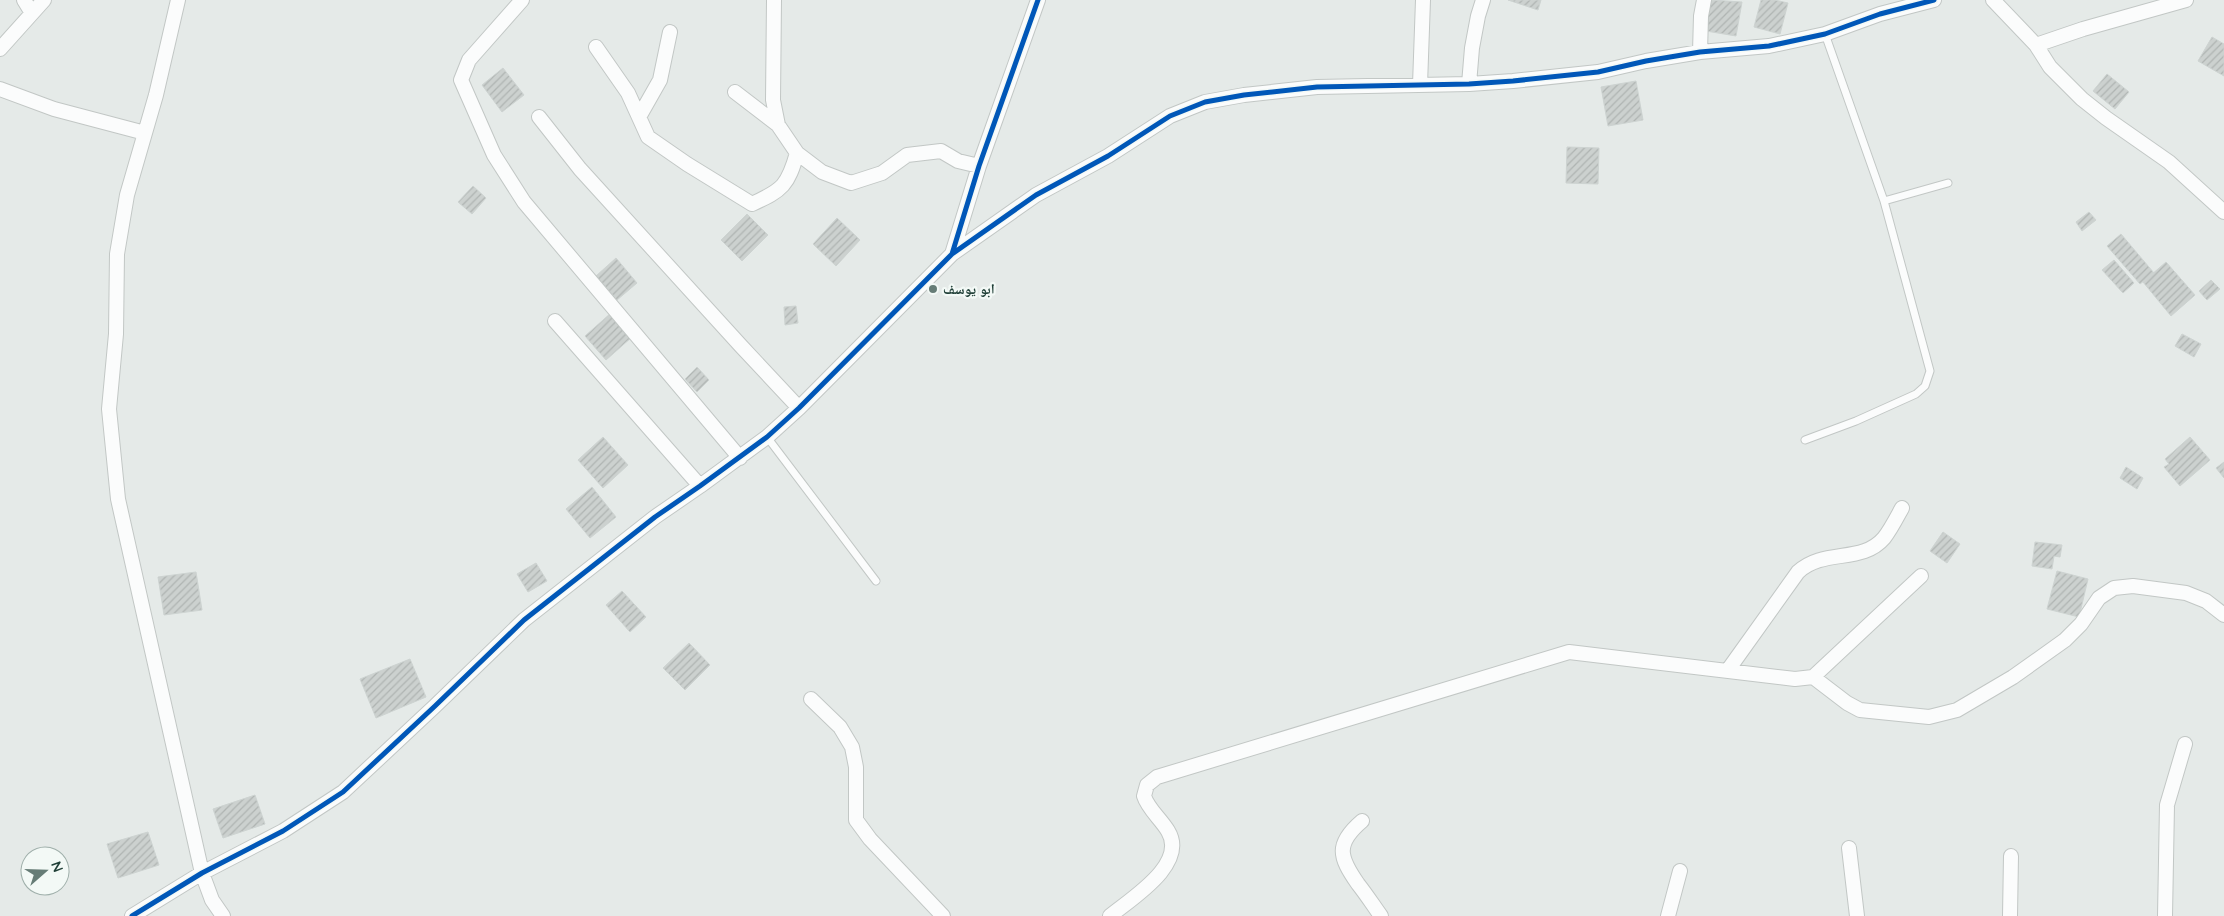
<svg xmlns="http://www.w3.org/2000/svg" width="2224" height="916" viewBox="0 0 2224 916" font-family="Quicksand,'Noto Naskh Arabic',sans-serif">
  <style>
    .building { fill: url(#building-hatch); stroke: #cdd3d1 }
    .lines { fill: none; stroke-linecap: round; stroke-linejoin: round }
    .lane-casing { stroke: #c2c7c5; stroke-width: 9 }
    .street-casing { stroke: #c2c7c5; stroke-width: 16 }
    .lane { stroke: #fbfcfc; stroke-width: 7 }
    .street { stroke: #fbfcfc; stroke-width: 14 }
    .cycleway-casing { stroke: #f3f9f6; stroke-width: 8 }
    .cycleway { stroke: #0057b8; stroke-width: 5 }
    .poi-dot { fill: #667c76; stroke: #f3f9f6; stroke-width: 2 }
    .labels { text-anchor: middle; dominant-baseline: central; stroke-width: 4.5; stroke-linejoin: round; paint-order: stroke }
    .poi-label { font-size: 14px; font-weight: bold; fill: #214038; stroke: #f3f9f6; text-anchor: start }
  </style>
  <defs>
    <pattern id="building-hatch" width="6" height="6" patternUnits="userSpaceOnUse" patternTransform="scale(1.25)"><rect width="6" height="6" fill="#ccd1cf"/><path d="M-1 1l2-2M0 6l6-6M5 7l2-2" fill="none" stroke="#afb4b2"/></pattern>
  </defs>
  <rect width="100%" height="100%" fill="#e5eae8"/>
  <!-- building -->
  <path class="building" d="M1508,0H1541L1538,10Z
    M1711,0L1742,2L1736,36L1706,31Z
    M1761,0H1775L1788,3L1780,34L1754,27Z
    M2212,37L2224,44V76L2198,61Z
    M503,68L524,95L502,112L482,85Z
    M2107,74L2129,92L2115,109L2093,91Z
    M1636,81L1643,120L1608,126L1601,87Z
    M1567,147L1599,148L1598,184L1566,183Z
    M473,186L486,198L472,214L458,202Z
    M2089,212L2096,220L2082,231L2076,222Z
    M747,214L768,235L742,261L721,240Z
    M837,218L860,240L836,266L813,244Z
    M2121,234L2154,273L2140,284L2107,246Z
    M616,258L637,283L617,300L596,276Z
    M2114,260L2134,283L2123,293L2102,270Z
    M2166,262L2195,295L2171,316L2143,282Z
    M2211,280L2220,289L2207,300L2199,291Z
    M796,306L798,323L785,325L784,307Z
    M611,313L632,337L606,360L585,336Z
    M2182,334L2201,344L2194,357L2175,346Z
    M697,367L709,380L697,392L685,379Z
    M603,437L628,465L603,488L578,460Z
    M2190,437L2210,460L2180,486L2164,467L2169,464L2165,459Z
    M2224,462V478L2216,468Z
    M2126,467L2143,478L2137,489L2120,478Z
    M592,487L616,517L590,538L566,509Z
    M1943,532L1960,544L1947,563L1930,551Z
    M2035,542L2062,545L2060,557L2054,556L2052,569L2032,566Z
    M536,563L547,581L528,592L517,574Z
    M2057,571L2088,579L2079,617L2047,609Z
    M196,572L202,610L164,615L158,577Z
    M622,591L646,617L630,632L606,605Z
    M689,643L710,665L685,690L663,668Z
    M410,659L426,697L376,718L360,679Z
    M255,795L265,824L223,838L213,809Z
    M148,832L159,865L118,878L107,844Z"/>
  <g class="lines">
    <!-- lane casing -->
    <g class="lane-casing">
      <path id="lane" d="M1884,201L1948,183
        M767,437L876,581
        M1805,440L1856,421L1916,394L1925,386L1930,371L1884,201L1825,34"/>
    </g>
    <!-- street casing -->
    <g class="street-casing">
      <path id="street" d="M24,0L32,13
        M178,0L156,95L127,195L117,254L116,334L109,409L118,499L202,873L212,900L223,916
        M522,0L469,60L461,80L494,155L524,202L740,458
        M774,0L773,100L778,125L797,153L822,172L851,183L882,173L907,155L941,151L958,161L979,166
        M1993,0L2036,45L2050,67L2082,99L2106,118L2169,162L2224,212
        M2036,45L2083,29L2186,0
        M596,47L628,93L648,137L687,164L752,204C783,190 788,185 797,153
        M0,49L44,0
        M1700,52L1701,16L1704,0
        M1469,84L1472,48L1478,16L1483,0
        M1420,85L1423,0
        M0,89L54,109L145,133
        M735,92L778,125
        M539,117L580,169L741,346L799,408
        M639,117L660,80L670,32
        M952,254L1036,195L1108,156L1170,116L1205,102L1244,95L1317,87L1469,84L1513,81L1598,72L1646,61L1700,52L1769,46L1825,34L1880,14L1934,0
        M555,321L700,486
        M1728,670L1798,572C1824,548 1862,564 1884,538C1891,529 1897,517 1902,508
        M1813,677L1847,703L1860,710L1929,717L1957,710L2013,677L2065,640L2081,624L2099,598L2114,588L2133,586L2186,593L2206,601L2224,615
        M811,699L840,727L852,747L856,767V820L870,839L943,916
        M1362,821C1335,844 1339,857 1358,884C1366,894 1373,905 1381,916
        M1849,848L1857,916
        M132,916L202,873L283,831L343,792L435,706L524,620L655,517L700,486L767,437L799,408L952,254L979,166L1038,0
        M1110,916C1132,898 1188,864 1168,831C1161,819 1148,809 1144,796L1147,785L1157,777L1569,652L1795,679L1813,677L1921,576
        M1668,916L1680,871
        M2010,916L2011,856
        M2165,916L2167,805L2185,744"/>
    </g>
    <!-- lane -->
    <use href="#lane" class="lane"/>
    <!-- street -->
    <use href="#street" class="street"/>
    <!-- cycleway casing -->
    <g class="cycleway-casing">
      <path id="cycleway" d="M952,254L1036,195L1108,156L1170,116L1205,102L1244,95L1317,87L1469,84L1513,81L1598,72L1646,61L1700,52L1769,46L1825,34L1880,14L1934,0
        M132,916L202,873L283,831L343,792L435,706L524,620L655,517L700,486L767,437L799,408L952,254L979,166L1038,0"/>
    </g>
    <!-- cycleway -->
    <use href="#cycleway" class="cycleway"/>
  </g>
  <!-- markers -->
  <circle class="poi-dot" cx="933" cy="289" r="5"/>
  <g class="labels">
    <!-- poi labels -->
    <g class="poi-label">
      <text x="943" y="289">ابو يوسف</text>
    </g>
  </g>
  <!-- north arrow -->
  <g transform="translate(45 871) rotate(70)"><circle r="24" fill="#f3f9f6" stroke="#9fafaa"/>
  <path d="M0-4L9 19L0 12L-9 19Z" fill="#667c76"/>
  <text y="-8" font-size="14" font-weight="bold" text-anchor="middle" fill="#214038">N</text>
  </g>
</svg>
